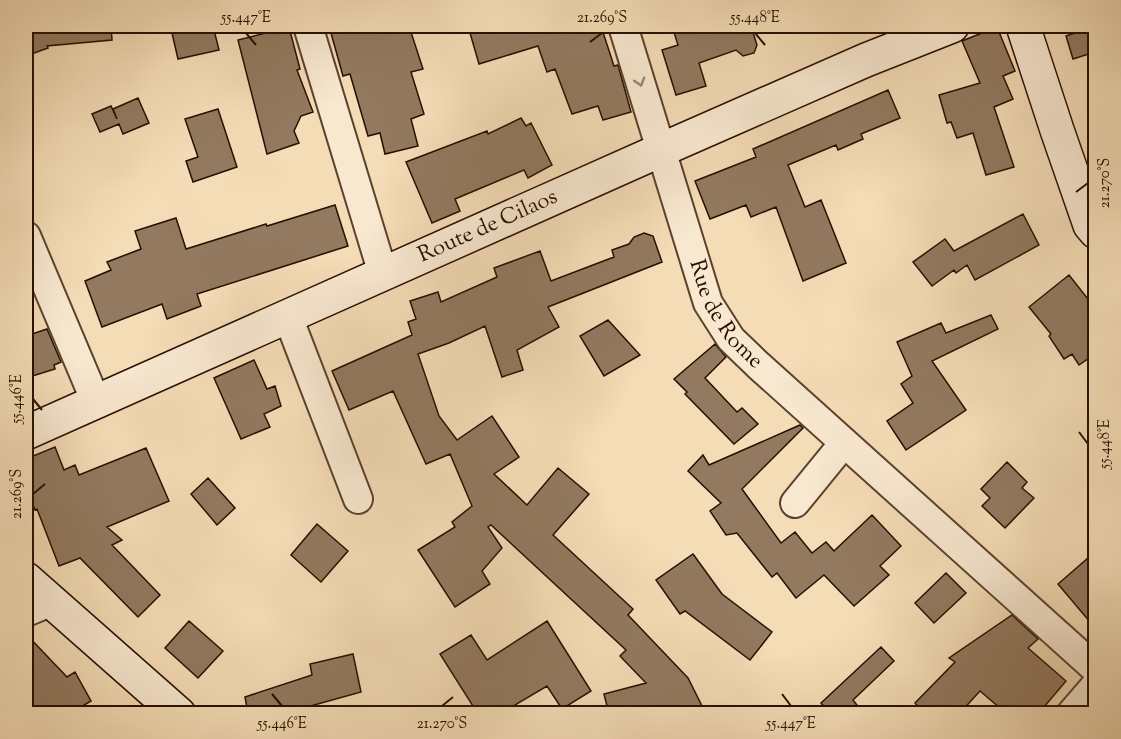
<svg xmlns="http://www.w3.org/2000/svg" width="1121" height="739" viewBox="0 0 1121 739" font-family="'Sorts Mill Goudy',serif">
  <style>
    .building { fill: #92795f; stroke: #280e00; stroke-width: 1.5 }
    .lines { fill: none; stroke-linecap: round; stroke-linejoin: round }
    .minor-casing { stroke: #5b422e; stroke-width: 32 }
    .secondary-casing { stroke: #280e00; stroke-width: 36 }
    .minor { stroke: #f8e8d0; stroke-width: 28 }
    .secondary { stroke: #f8e8d0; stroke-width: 33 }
    .oneway { stroke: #9a8672 }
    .ticks { fill: none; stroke: #280e00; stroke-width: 2 }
    .labels { text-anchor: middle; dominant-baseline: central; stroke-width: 5; stroke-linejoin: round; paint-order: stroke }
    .street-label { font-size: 22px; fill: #280e00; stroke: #f8e8d0 }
    .neatline { fill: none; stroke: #280e00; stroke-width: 2 }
    .ticks-label { font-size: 15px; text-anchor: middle; fill: #280e00 }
  </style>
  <rect width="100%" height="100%" fill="#f4dcb6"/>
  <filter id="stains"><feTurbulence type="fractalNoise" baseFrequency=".00333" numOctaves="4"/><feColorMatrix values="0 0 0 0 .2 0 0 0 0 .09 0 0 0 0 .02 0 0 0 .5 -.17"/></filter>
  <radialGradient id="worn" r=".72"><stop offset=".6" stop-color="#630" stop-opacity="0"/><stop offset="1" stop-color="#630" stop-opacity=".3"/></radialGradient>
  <!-- building -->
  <path class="building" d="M26,26H111L112,40L47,46L48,48L26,56Z
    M207,26H213L219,50L178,59L172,33Z
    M329,26H409L423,69L411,72L424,114L411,119L418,146L385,154L380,133L368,136L350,74L343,76Z
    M468,26H601L614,66L618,65L631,112L603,120L598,106L572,114L555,69L547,72L538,46L479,64Z
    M672,26H751L757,45L754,53L743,56L736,50L699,63L706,86L676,95L662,50L678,45Z
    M1095,26V52L1073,59L1066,36Z
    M289,27L300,69L297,70L313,112L301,116L294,131L299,143L267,154L238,40Z
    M997,27L1015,71L1003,76L1013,99L994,107L1014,167L986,175L973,133L957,138L951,122L947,123L939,95L980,83L962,41Z
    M888,90L900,118L861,134L863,139L838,150L836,145L788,165L805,207L821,200L846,263L803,281L776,207L751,217L746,205L710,219L695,181L756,157L753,149Z
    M138,98L149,123L123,134L119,124L100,132L92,114L111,106L117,119L113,109Z
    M218,109L237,167L193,182L186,161L198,157L185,119Z
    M521,118L526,126L531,123L552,165L528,178L524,170L455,199L460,211L432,223L406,162L487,131L488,134Z
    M335,205L348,246L197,294L201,306L167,319L162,304L102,327L85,281L111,270L107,262L141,249L135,231L176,218L186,249L266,224L267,226Z
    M1023,214L1039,245L975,280L967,265L956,273L954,270L932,286L913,262L945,239L954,251Z
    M644,233L653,236L662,262L548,307L559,327L517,350L523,370L502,377L485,326L449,343L418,354L439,416L457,440L492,416L519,457L494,474L527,505L558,468L589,494L553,535L633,609L628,615L688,678L706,714H609L604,694L646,683L620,656L626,650L491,525L488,527L502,548L482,571L490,584L455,607L418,550L455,527L452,522L472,506L450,454L426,464L393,391L349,410L332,371L412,335L408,322L416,319L410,301L438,292L441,302L497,277L494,268L540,251L551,281L614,257L612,250L629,244L634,237Z
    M1069,275L1095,308V354L1079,365L1072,354L1064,359L1049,336L1051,334L1029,307Z
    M991,315L998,329L932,361L966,410L906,450L887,421L913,403L901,384L912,376L897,342L941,323L946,333Z
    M608,320L640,355L604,376L580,336Z
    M47,329L61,362L54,365L55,369L26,378V336Z
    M715,344L726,357L705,378L737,412L742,408L758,424L734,444L685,394L687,392L674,379Z
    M254,360L267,389L275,386L281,406L264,414L270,427L241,439L214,378Z
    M800,425L803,428L742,489L781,543L795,532L812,553L826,542L834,551L872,515L901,546L880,566L889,575L854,606L824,575L796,598L777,573L772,577L737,533L726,535L710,511L721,503L688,471L703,455L709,465Z
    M55,447L64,470L75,465L79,475L146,448L169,501L107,527L122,540L112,545L160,595L138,617L80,558L59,566L37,509L35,510L26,487V459Z
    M1007,462L1027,482L1022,488L1034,498L1005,528L982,506L990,498L981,489Z
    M208,478L235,508L217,525L191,494Z
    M317,524L348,551L321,582L291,555Z
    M1095,552V628L1058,584Z
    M693,554L722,594L772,632L750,660L685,611L680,614L656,580Z
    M946,573L966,593L934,623L915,603Z
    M1012,615L1038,639L1028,648L1066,681L1038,714H1007L980,691L959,714H925L915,703L955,662L949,658Z
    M189,621L223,651L198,678L165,648Z
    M547,621L591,691L562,709L547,686L500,714H478L440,654L471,635L487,660Z
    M26,634L67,677L75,672L91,701L69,714H26Z
    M881,647L894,661L853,700L864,714H831L821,703Z
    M353,654L361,692L307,707L311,714H248L245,697L312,675L310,664Z"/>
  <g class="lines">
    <!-- minor casing -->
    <g class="minor-casing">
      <g id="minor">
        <path d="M308,26L383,274"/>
        <path id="s1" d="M623,26L708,303L731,339L758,365L1096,669"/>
        <path d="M26,236L96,402"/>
        <path d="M288,317L358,499"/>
        <path d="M795,503L844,443"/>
        <path d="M26,612L50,602"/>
        <path d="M1071,714L1096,685"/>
      </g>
    </g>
    <!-- secondary casing -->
    <g class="secondary-casing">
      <g id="secondary">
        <path d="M1023,26L1057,130L1090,225L1096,232"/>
        <path id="s2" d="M26,433L661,150L866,60L952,26"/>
        <path d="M26,579L179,714"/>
      </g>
    </g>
    <!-- minor -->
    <use href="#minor" class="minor"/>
    <!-- secondary -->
    <use href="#secondary" class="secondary"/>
  </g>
  <!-- one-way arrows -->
  <defs><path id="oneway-chevron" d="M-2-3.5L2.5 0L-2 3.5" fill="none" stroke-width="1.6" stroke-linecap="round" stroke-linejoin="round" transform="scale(1.5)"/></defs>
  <use class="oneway" href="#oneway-chevron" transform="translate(640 82) rotate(73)"/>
  <!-- ticks -->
  <path class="ticks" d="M246,33L256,45M755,33L765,45M590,42L602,33M1076,192L1088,183M33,399L42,410M1079,432L1088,444M33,494L45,484M272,694L282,706M782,694L791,706M442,706L453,697"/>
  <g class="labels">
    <!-- street labels -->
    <g class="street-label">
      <text stroke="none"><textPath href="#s2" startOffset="506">Route de Cilaos</textPath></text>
      <text stroke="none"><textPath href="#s1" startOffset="308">Rue de Rome</textPath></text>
    </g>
  </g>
  <!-- margin -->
  <rect width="1121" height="739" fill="none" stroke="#f4dcb6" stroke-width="66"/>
  <rect x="33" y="33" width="1055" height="673" class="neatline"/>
  <g class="ticks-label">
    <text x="246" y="22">55.447°E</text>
    <text x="602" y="22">21.269°S</text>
    <text x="755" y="22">55.448°E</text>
    <text transform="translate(1104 183) rotate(-90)" y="5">21.270°S</text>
    <text transform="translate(16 399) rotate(-90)" y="5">55.446°E</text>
    <text transform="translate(1104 444) rotate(-90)" y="5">55.448°E</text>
    <text transform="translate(16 494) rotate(-90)" y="5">21.269°S</text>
    <text x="282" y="728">55.446°E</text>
    <text x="442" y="728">21.270°S</text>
    <text x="791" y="728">55.447°E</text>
  </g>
  <rect width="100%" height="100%" filter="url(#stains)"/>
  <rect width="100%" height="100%" fill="url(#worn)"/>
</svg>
